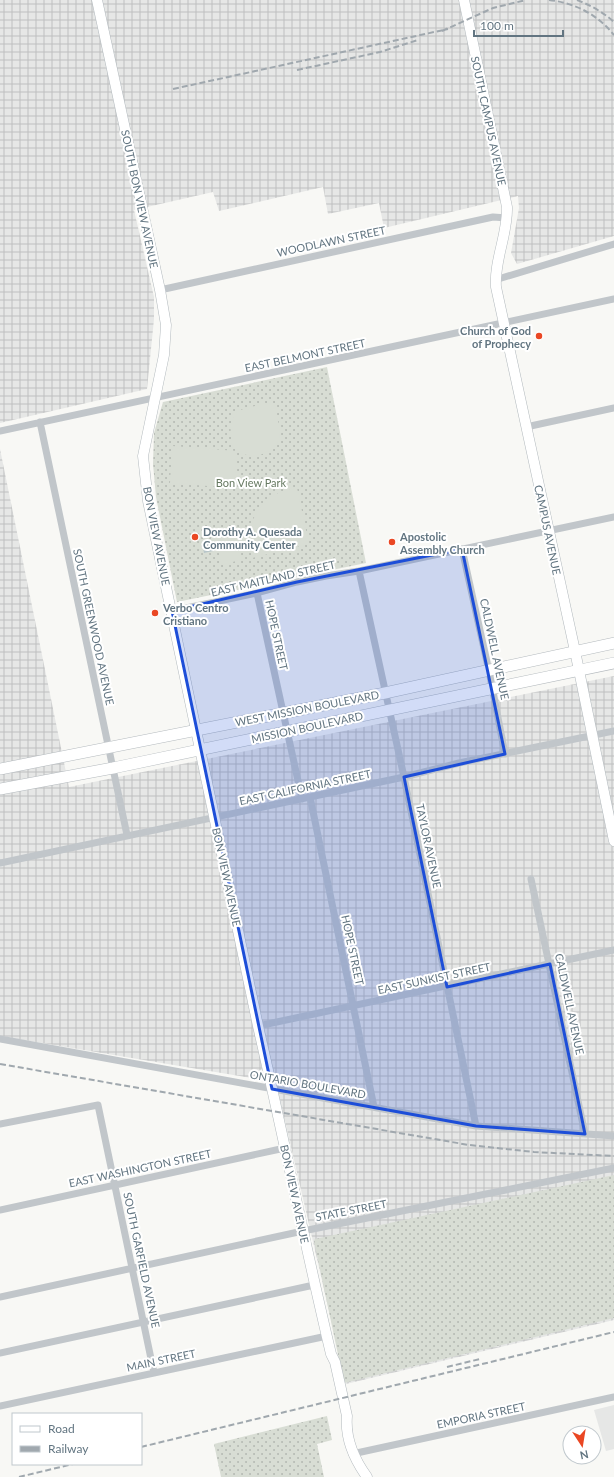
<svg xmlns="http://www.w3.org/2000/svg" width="614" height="1477" viewBox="0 0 614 1477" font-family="Lato,sans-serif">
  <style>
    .built { fill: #e6e7e6 }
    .industrial { fill: url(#industrial-grid) }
    .grass { fill: url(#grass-dots) }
    .garden { fill: #d8ddd4 }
    .water { fill: url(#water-waves) }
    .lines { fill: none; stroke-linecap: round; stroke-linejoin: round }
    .secondary-casing { stroke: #b3babe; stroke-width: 11 }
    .primary-casing { stroke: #b4babe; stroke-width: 12 }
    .street { stroke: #c1c6ca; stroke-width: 7 }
    .secondary { stroke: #fff; stroke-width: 10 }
    .primary { stroke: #fff; stroke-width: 11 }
    .rail { stroke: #a0a8ae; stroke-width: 2; stroke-dasharray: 6 3; stroke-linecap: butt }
    .marked { fill: #1d4ed8; fill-opacity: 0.2; stroke: #1d4ed8; stroke-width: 3; stroke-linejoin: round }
    .poi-dot { fill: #ea4723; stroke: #fff; stroke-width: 1.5 }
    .labels { text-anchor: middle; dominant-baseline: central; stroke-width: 4; stroke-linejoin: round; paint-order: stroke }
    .street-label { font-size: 11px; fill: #627581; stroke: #fff }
    .poi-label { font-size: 11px; font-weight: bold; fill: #627581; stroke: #fff; text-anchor: start }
    .park-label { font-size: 11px; fill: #667961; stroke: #fff }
  </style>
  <defs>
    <pattern id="industrial-grid" width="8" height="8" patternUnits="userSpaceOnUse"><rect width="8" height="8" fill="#e6e7e6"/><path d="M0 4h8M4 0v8" fill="none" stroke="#bec0c0"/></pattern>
    <pattern id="grass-dots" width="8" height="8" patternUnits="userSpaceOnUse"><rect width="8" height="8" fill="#d8ddd4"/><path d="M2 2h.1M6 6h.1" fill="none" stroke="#b3b8b1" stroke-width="1.8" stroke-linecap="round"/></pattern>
    <pattern id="water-waves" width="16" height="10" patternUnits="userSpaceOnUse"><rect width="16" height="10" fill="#b8c6c9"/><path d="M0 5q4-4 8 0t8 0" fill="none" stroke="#99a5a9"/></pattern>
  </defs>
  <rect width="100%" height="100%" fill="#f8f8f5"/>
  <!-- built -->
  <path class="built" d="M614,1405V1449L606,1451L594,1410Z"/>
  <!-- industrial -->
  <path class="industrial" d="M0,0H614V236L517,264L511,253L519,208L518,196L384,228L379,203L328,214L323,187L219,211L213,192L134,210L154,297V319L147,389L0,423Z
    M0,449L69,787L614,676V1320L346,1384L276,1082L0,1036Z"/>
  <!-- grass -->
  <path class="grass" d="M327,367L366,563L177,602L156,497L153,464L154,433L163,402Z
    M614,1175V1318L344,1383L314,1241L315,1239Z
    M327,1416L332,1440L317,1444L324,1477H221L214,1444Z"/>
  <!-- garden -->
  <path class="garden" d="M270,403L275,406C276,415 280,425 280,434C279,452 256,460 241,453C238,451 234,447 232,445C226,408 239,409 270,403Z
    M172,446L237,451L234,488L170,483Z
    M297,488L309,544L252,558C251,552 248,545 249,539C250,511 270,490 297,488Z
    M234,533L240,560L221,565L216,537Z"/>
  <!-- water -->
  <path class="water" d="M211,541L213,551L204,553L202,543Z"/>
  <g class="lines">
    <!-- secondary casing -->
    <g class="secondary-casing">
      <path id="secondary" d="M97,0L160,290L166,325L164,355L143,456L148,501L258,1026C283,1135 305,1245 331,1354L335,1362L347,1416C345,1438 354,1459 367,1477
        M464,0L507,207C508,234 494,260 496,287L575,651L614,841"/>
    </g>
    <!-- primary casing -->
    <g class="primary-casing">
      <path id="primary" d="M0,769L385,693L614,643
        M0,789L113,768L614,663"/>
    </g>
    <!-- street -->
    <path class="street" d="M495,280L614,244
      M160,290L493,217L507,218
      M40,422L127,835
      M526,427L614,408
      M0,431L614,299
      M462,549L489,671L505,754
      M359,571L404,777L476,1126
      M257,593L302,799
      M172,611L257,593L297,582L326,576L359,571L614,517
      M310,797L374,1107
      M0,863L404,777L459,763L614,731
      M531,879L585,1134
      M258,1026L614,950
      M0,1039L476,1126L614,1136
      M0,1124L98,1105L154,1373
      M0,1210L285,1148
      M0,1297L303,1231L614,1168
      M0,1353L314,1285
      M0,1406L327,1336
      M352,1454L614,1397"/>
    <!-- secondary -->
    <use href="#secondary" class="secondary"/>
    <!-- primary -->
    <use href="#primary" class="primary"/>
    <!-- rail -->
    <path class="rail" d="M549,0C575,3 597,14 614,35
      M577,0C590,5 603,12 614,22
      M442,31L493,8L526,0
      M297,70L380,52L418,40
      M173,89L448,29
      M0,1064L469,1145L534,1152L614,1156
      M447,1367L480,1359
      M141,1447L614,1332
      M19,1477L73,1464"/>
  </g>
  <!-- marked area -->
  <path class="marked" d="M462,549L505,754L404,777L447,987L550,964L585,1134L476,1126L272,1089L172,611L297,582Z"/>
  <!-- markers -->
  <g class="poi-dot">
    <circle cx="539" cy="336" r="4"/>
    <circle cx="195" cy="537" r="4"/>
    <circle cx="392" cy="542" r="4"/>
    <circle cx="155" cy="613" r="4"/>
  </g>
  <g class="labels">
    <!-- street labels -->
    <g class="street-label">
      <text transform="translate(489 121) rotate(78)">SOUTH CAMPUS AVENUE</text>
      <text transform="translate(140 199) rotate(78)">SOUTH BON VIEW AVENUE</text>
      <text transform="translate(331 241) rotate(-12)">WOODLAWN STREET</text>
      <text transform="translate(305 355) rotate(-12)">EAST BELMONT STREET</text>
      <text transform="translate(548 530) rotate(78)">CAMPUS AVENUE</text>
      <text transform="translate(157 536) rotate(79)">BON VIEW AVENUE</text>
      <text transform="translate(273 578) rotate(-13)">EAST MAITLAND STREET</text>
      <text transform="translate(94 627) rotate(78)">SOUTH GREENWOOD AVENUE</text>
      <text transform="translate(277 635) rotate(78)">HOPE STREET</text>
      <text transform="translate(495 649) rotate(78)">CALDWELL AVENUE</text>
      <text transform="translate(307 708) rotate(-11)">WEST MISSION BOULEVARD</text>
      <text transform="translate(307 727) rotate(-12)">MISSION BOULEVARD</text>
      <text transform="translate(305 787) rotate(-12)">EAST CALIFORNIA STREET</text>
      <text transform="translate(429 846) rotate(78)">TAYLOR AVENUE</text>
      <text transform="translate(227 877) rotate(78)">BON VIEW AVENUE</text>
      <text transform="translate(353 950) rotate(78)">HOPE STREET</text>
      <text transform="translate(434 978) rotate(-12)">EAST SUNKIST STREET</text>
      <text transform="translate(570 1004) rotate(78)">CALDWELL AVENUE</text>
      <text transform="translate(308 1084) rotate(10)">ONTARIO BOULEVARD</text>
      <text transform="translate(140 1168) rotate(-12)">EAST WASHINGTON STREET</text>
      <text transform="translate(295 1194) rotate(78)">BON VIEW AVENUE</text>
      <text transform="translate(351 1210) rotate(-11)">STATE STREET</text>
      <text transform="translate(142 1260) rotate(78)">SOUTH GARFIELD AVENUE</text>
      <text transform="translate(161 1360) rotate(-12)">MAIN STREET</text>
      <text transform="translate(481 1415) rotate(-12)">EMPORIA STREET</text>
    </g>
    <!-- poi labels -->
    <g class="poi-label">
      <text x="531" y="330" text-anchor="end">Church of God<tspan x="531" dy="13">of Prophecy</tspan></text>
      <text x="203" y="531">Dorothy A. Quesada<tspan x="203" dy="13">Community Center</tspan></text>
      <text x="400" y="536">Apostolic<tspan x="400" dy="13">Assembly Church</tspan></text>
      <text x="163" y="607">Verbo Centro<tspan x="163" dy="13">Cristiano</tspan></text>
    </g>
    <!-- park labels -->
    <g class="park-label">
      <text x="251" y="482">Bon View Park</text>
    </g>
  </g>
  <!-- legend -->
  <rect x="12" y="1413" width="130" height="52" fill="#ffffff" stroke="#c0c8cd"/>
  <rect x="20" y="1426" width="20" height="6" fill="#ffffff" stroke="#c0c8cd"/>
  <text x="48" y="1433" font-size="12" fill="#627581">Road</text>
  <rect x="20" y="1446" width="20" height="6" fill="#a0a8ae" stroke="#c0c8cd"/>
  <text x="48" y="1453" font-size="12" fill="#627581">Railway</text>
  <!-- north arrow -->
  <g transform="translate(582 1445) rotate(168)"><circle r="19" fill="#ffffff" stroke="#c0c8cd"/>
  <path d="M0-3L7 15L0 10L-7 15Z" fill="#ea4723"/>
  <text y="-6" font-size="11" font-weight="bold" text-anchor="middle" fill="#627581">N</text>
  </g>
  <!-- scale -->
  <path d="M474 30v6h89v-6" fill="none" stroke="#627581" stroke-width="2"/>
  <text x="480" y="30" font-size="12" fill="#627581" stroke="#ffffff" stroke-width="3" paint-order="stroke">100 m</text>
</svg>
